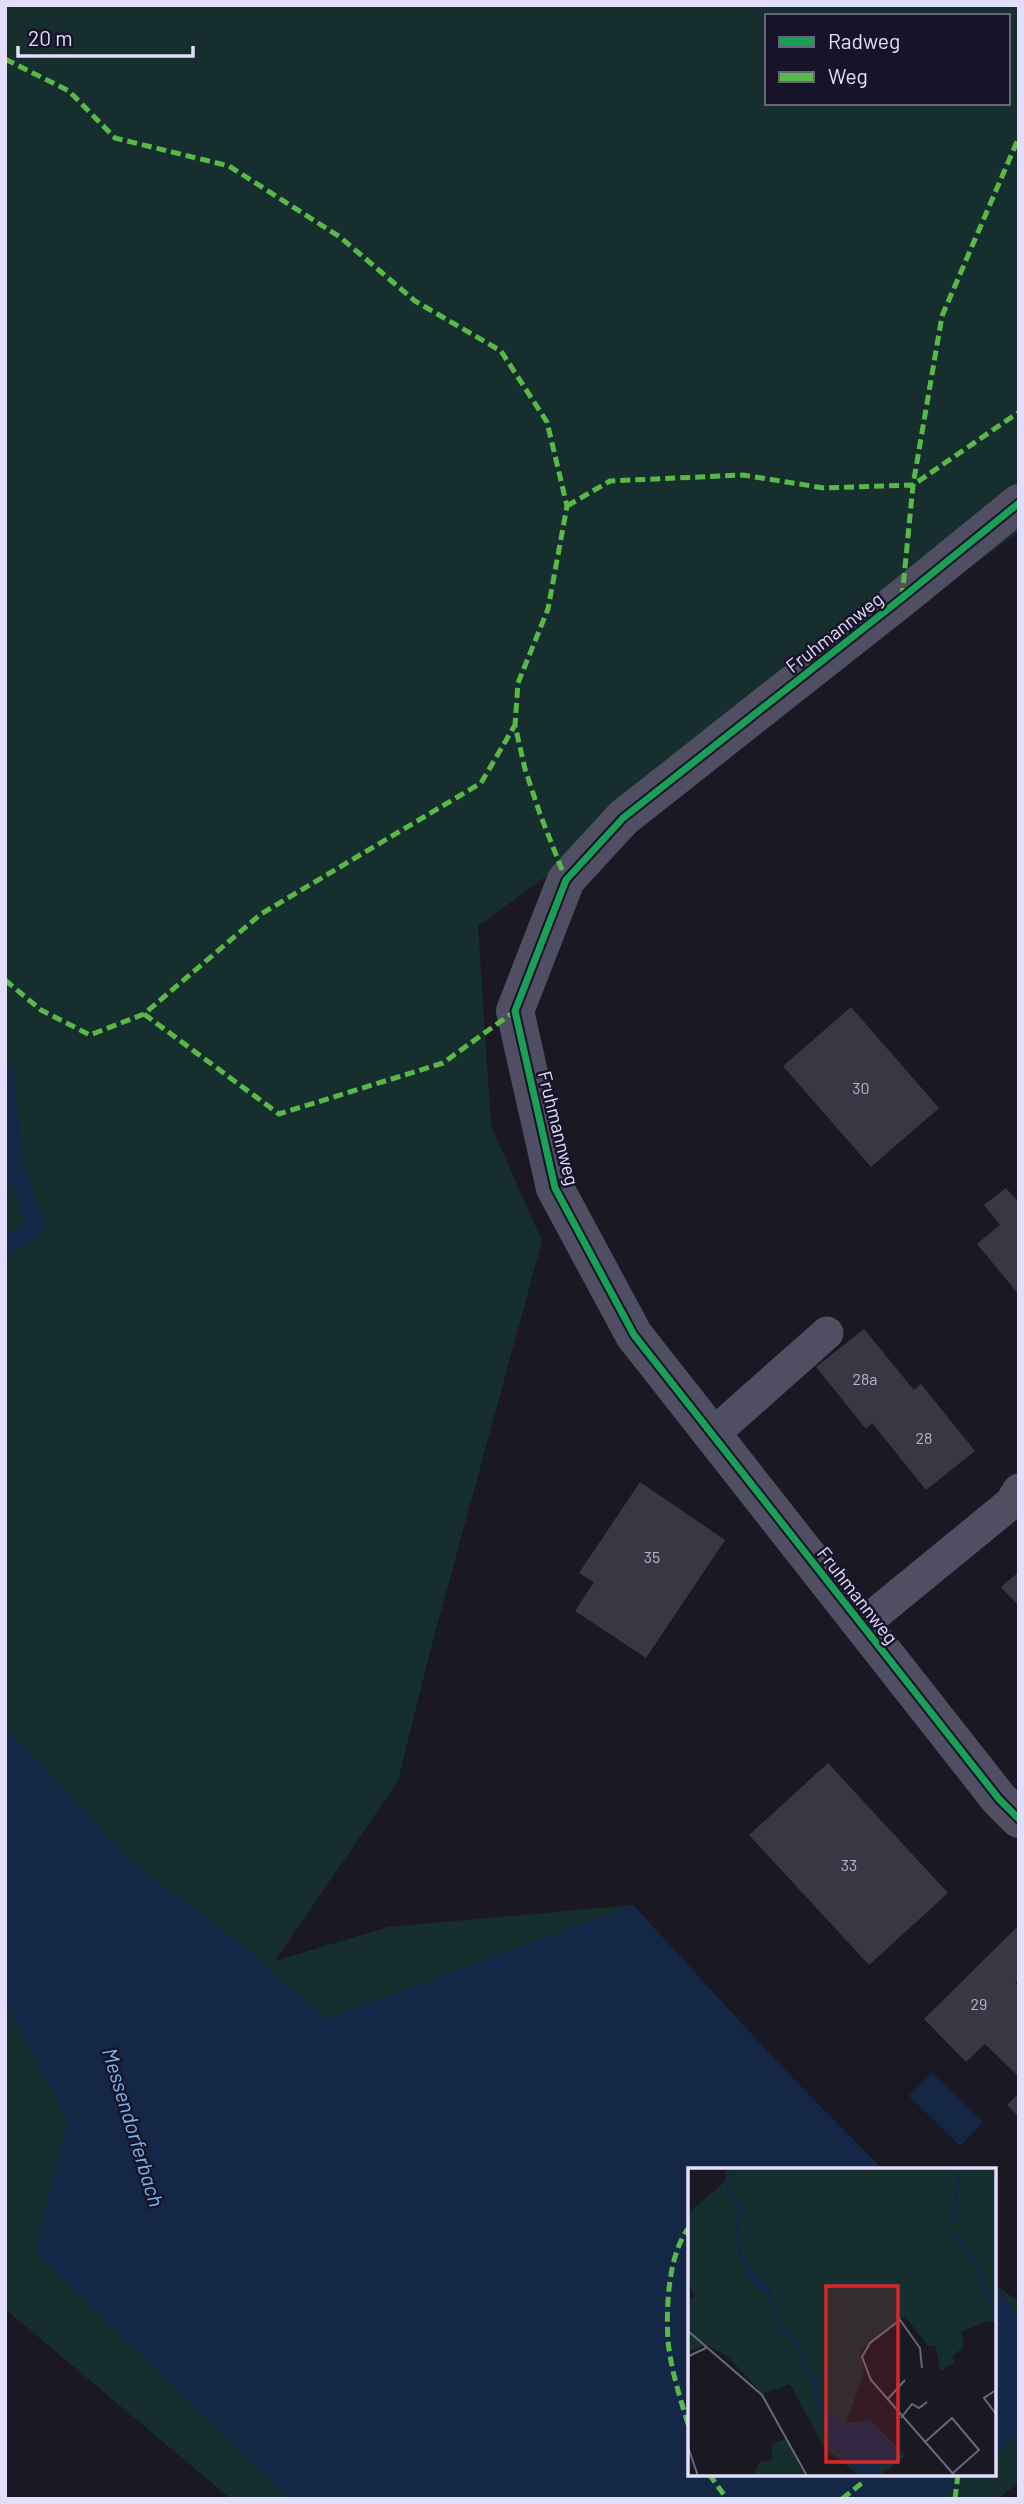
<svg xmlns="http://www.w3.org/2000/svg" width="1024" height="2504" viewBox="0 0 1024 2504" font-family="Barlow,sans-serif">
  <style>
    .green { fill: #172e2f; fill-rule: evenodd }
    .water { fill: #152747 }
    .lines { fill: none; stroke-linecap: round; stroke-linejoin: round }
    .stream { stroke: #152747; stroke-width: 18 }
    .building { fill: #393744 }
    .service { stroke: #504e63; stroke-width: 33 }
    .minor { stroke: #504e63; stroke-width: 38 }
    .quiet { stroke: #58b947; stroke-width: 5; stroke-dasharray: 10 5; stroke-linecap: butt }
    .cycleway-casing { stroke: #171328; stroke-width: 11 }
    .cycleway { stroke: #1a9f57; stroke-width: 7 }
    .labels { text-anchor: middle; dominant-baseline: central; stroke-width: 5; stroke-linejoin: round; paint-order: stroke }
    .number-label { font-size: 16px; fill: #b8b4cd }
    .street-label { font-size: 19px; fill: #e2defb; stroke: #171328 }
    .water-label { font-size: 21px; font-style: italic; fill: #77b8f0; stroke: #171328 }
    .inset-river { fill: none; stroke: #152747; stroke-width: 3.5 }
    .inset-road { fill: none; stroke: #6a6779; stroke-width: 2 }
    .view { fill: #d62828; fill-opacity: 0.15; stroke: #d62828; stroke-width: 3.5 }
    .inset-edge { fill: none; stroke: #e2defb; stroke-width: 3.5 }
  </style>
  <rect width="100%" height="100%" fill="#1a1823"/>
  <!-- green -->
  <path class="green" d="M5,5H1019V532L478,926L491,1126L542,1241L428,1659L398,1781L275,1961L388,1927L633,1905L778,2063L883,2170H690V2474H994V2283L1019,2302V2482L998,2499H231L5,2309ZM767,16H1008V103H767Z"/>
  <!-- water -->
  <path class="water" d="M5,1727L135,1865L235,1939L326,2019L633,1905L778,2063L883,2170H690V2474H971L940,2499H290L35,2252L68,2122L5,2000Z
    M932,2073L983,2122L960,2146L909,2096Z
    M994,2283L1019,2317V2435L994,2457Z"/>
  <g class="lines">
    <!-- stream -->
    <path class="stream" d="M5,1075L14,1163L36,1227L5,1248"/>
  </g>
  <!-- building -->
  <path class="building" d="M851,1007L939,1108L871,1167L783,1066Z
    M1006,1188L1019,1203V1295L977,1244L1000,1225L984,1205Z
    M864,1329L914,1390L921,1384L975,1451L926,1490L872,1423L866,1429L816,1367Z
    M640,1482L725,1540L646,1658L575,1611L594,1582L579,1573Z
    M1019,1572V1606L1001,1587Z
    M828,1763L948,1893L869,1965L749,1835Z
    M1019,1925V1980L1015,1983L1019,1987V2077L985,2044L966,2062L924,2019Z
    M1019,2093V2117L1007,2105Z"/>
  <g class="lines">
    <!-- service -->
    <path class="service" d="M712,1435L827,1333
      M862,1625L1011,1503L1019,1490"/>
    <!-- minor -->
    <path class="minor" d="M1019,503L902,598L623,818L566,880L515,1011L555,1188L634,1335L999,1799L1019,1819"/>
    <!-- quiet -->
    <path class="quiet" d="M5,59L69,91L115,138L229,166L340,237L415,301L501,351L547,422L567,506L548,609L518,683L515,725L525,769L540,814L566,880
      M567,506L610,481L743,475L824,488L913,485L1019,412
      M902,598L913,485L942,316L1019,137
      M5,980L41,1010L90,1035L144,1014L261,914L481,783L515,725
      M144,1014L279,1114L443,1063L515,1011
      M690,2226C668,2253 666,2307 668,2341C671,2370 681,2402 690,2430
      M709,2474L727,2499
      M842,2499L862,2483
      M955,2499L958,2474"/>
    <!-- cycleway casing -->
    <g class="cycleway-casing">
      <path id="cycleway" d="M1019,503L902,598L623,818L566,880L515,1011L555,1188L634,1335L999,1799L1019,1819"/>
    </g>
    <!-- cycleway -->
    <use href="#cycleway" class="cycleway"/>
  </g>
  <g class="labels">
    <!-- number labels -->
    <g class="number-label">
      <text x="861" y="1087">30</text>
      <text x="865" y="1378">28a</text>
      <text x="924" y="1437">28</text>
      <text x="652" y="1556">35</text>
      <text x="849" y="1864">33</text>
      <text x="979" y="2003">29</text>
    </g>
    <!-- street labels -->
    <g class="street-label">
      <text transform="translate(834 632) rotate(-38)">Fruhmannweg</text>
      <text transform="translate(559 1128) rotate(76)">Fruhmannweg</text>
      <text transform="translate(858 1595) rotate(52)">Fruhmannweg</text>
    </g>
    <!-- water labels -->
    <g class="water-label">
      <text transform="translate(134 2127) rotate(73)">Messendorferbach</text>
    </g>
  </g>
  <!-- overview -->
  <g transform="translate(688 2168)">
    <rect width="308" height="308" fill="#1a1823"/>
    <path d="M37,0H308V154H297L273,164L276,178L264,189L267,194L253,203L247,178H240L217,148L172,183L176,205L158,255L182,252L218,288L191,308H172L136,279L102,216L75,226L39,188L19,177L0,183V132L8,128L0,117V45L38,13ZM98,271L116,308H65L71,294L84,291V276Z" fill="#172e2f"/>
    <path d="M61,100L85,121L81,126L69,121L59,105ZM126,216H130L131,234L147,249L161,260L182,252L211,288L189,300L192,303L186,308H174L140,276L143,267L125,229Z" fill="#152747"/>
    <path class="inset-river" d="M45,0L39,20L54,44L49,51L52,85L61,103M265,55L272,0M265,66L285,89L308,151M81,126L92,158L114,183L117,199L129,216M130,213L140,204L136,189"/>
    <path class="inset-road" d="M0,163L74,227L119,308M234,200L232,180L212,152L182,175L174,189L183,212L267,308M0,213L1,188L18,180M308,222L296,230L308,246M199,232L217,212M213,250L224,236L231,240L239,234M237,274L264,250L291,282L265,305M0,279L10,308"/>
    <path class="view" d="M138,118H210V294H138Z"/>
    <rect width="308" height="308" class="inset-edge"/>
  </g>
  <!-- border -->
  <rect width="1024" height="2504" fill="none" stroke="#e2defb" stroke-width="14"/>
  <!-- legend -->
  <rect x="765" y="14" width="245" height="91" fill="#171328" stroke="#68647c" stroke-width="2"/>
  <rect x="779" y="37" width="35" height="10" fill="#1a9f57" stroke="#68647c" stroke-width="2"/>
  <text x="828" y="49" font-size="21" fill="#e2defb">Radweg</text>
  <rect x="779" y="72" width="35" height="10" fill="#58b947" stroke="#68647c" stroke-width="2"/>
  <text x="828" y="84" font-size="21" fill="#e2defb">Weg</text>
  <!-- scale -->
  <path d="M18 46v10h175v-10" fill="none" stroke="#e2defb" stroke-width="3.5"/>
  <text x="28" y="46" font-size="21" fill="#e2defb" stroke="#171328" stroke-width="5" paint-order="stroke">20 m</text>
</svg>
